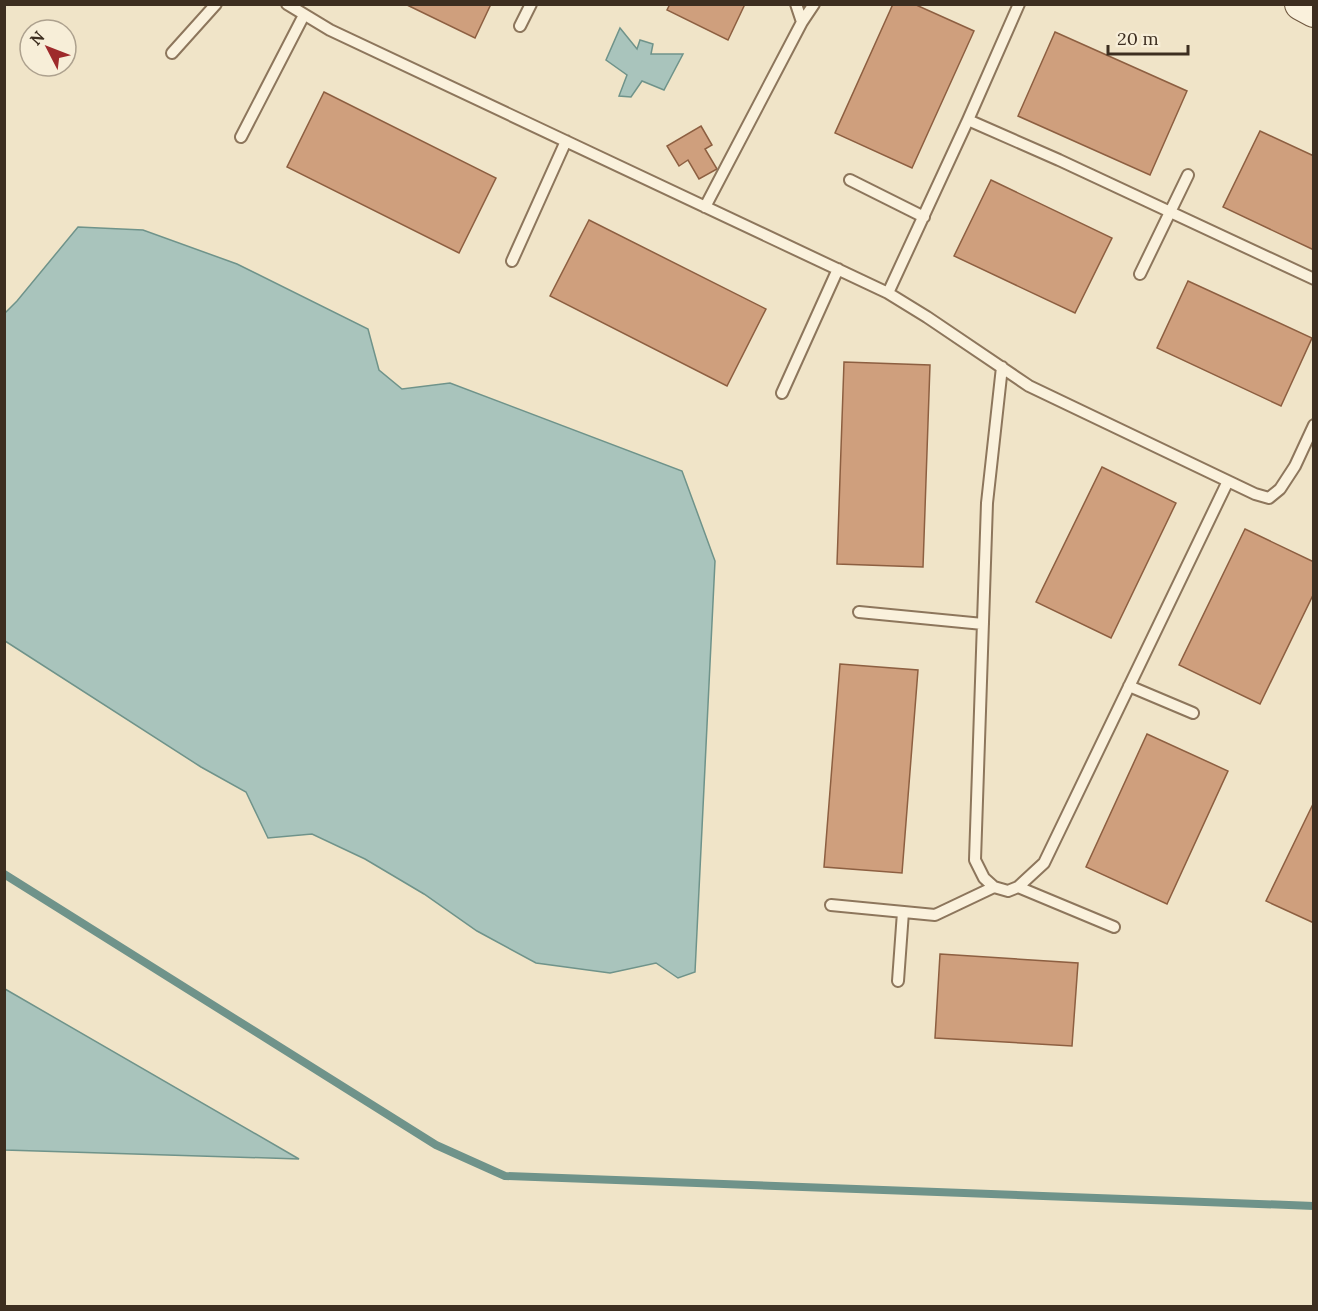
<svg xmlns="http://www.w3.org/2000/svg" width="1318" height="1311" viewBox="0 0 1318 1311" font-family="Lora,serif">
  <style>
    .water { fill: #a9c4bc; stroke: #6f938a; stroke-width: 1.5 }
    .lines { fill: none; stroke-linecap: round; stroke-linejoin: round }
    .stream { stroke: #6f938a; stroke-width: 8 }
    .building { fill: #cf9f7d; stroke: #8d5f41; stroke-width: 1.5 }
    .lane-casing { stroke: #8d765c; stroke-width: 14 }
    .secondary-casing { stroke: #6f573f; stroke-width: 34 }
    .lane { stroke: #faf1dc; stroke-width: 10 }
    .secondary { stroke: #faf1dc; stroke-width: 32 }
  </style>
  <rect width="100%" height="100%" fill="#f0e4c8"/>
  <!-- water -->
  <path class="water" d="M620,28L637,49L640,40L653,44L651,54H683L664,90L642,81L631,97L619,96L627,75L606,60Z
    M78,227L143,230L237,264L368,329L379,370L402,389L450,383L682,471L715,561L695,972L678,978L656,963L610,973L536,963L477,931L424,894L365,859L312,834L268,838L246,792L201,767L5,641V313L17,301Z
    M5,989L299,1159L5,1150Z"/>
  <g class="lines">
    <!-- stream -->
    <path class="stream" d="M4,874L436,1145L505,1176L1314,1206"/>
  </g>
  <!-- building -->
  <path class="building" d="M405,4H491L475,38Z
    M670,4H745L728,40L667,10Z
    M893,4H914L974,31L912,168L835,133Z
    M1055,32L1187,91L1150,175L1018,116Z
    M324,92L496,178L459,253L287,167Z
    M701,126L712,145L705,149L717,169L699,179L688,160L679,166L667,146Z
    M1260,131L1314,156V250L1223,207Z
    M991,180L1112,238L1075,313L954,256Z
    M589,220L766,309L727,386L550,296Z
    M1188,281L1312,338L1281,406L1157,348Z
    M844,362L930,365L923,567L837,564Z
    M1102,467L1176,503L1111,638L1036,602Z
    M1245,529L1314,562V593L1260,704L1179,665Z
    M840,664L918,670L902,873L824,867Z
    M1147,734L1228,771L1167,904L1086,867Z
    M1314,802V923L1266,901Z
    M940,954L1078,963L1072,1046L935,1038Z"/>
  <g class="lines">
    <!-- lane casing -->
    <g class="lane-casing">
      <path id="lane" d="M287,4L330,30L888,293L927,317L1029,386L1255,494L1269,498L1280,489L1295,466L1314,425
        M796,4L802,22
        M520,26L531,4
        M172,53L216,4
        M968,120L1059,160L1314,279
        M241,137L304,15
        M850,180L924,217
        M705,207L802,22L814,4
        M512,261L566,141
        M1140,274L1188,175
        M888,293L968,120L1019,4
        M1002,367L987,503L975,860L984,878L994,887L1008,891L1018,887L1044,863L1228,481
        M782,393L838,269
        M859,612L983,624
        M1129,686L1193,713
        M1018,887L1114,927
        M831,905L935,915L994,887
        M898,981L903,912"/>
    </g>
    <!-- secondary casing -->
    <g class="secondary-casing">
      <path id="secondary" d="M1301,4L1314,11"/>
    </g>
    <!-- lane -->
    <use href="#lane" class="lane"/>
    <!-- secondary -->
    <use href="#secondary" class="secondary"/>
  </g>
  <!-- border -->
  <rect width="1318" height="1311" fill="none" stroke="#3d2e20" stroke-width="12"/>
  <!-- north arrow -->
  <g transform="translate(48 48) rotate(312)"><circle r="28" fill="#f7eed8" stroke="#ada18e" stroke-width="1.5"/>
  <path d="M0-4.5L10 22L0 15L-10 22Z" fill="#9e2a2b"/>
  <text y="-9" font-size="16" font-weight="bold" text-anchor="middle" fill="#3d2e20">N</text>
  </g>
  <!-- scale -->
  <path d="M1108 45v9h80v-9" fill="none" stroke="#3d2e20" stroke-width="3"/>
  <text x="1117" y="45" font-size="18" fill="#3d2e20" stroke="#f7eed8" stroke-width="4.5" paint-order="stroke">20 m</text>
</svg>
